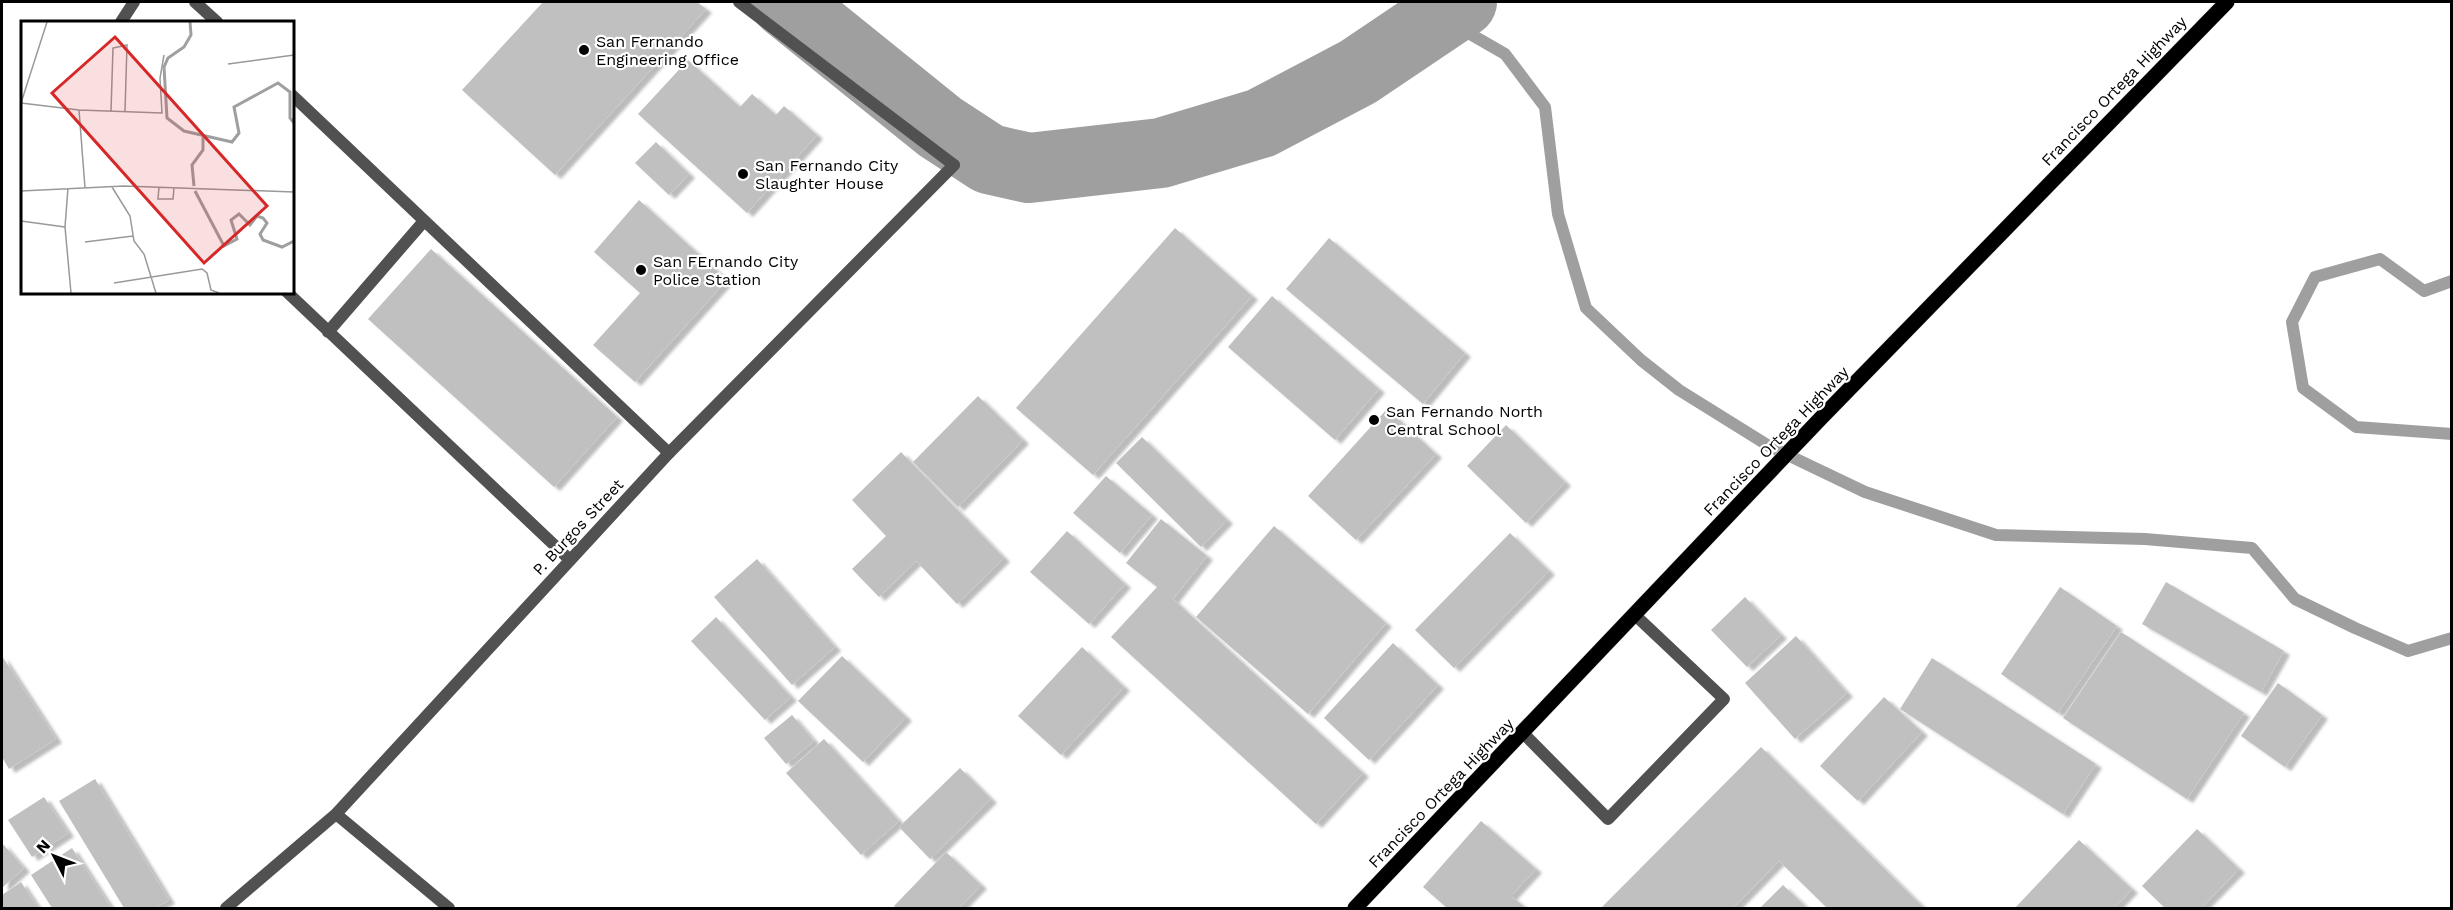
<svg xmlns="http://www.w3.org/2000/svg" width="2453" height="910" viewBox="0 0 2453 910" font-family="'Work Sans',sans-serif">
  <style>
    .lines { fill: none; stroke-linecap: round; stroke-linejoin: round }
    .stream { stroke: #9f9f9f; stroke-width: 12 }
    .river { stroke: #9f9f9f; stroke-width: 70 }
    .building { fill: #c0c0c0; filter: url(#shadow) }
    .primary-casing { stroke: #dbdbdb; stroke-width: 16 }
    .lane { stroke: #515151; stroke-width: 12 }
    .street { stroke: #515151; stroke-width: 12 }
    .primary { stroke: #000; stroke-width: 15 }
    .poi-dot { fill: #000; stroke: #fff; stroke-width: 2 }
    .labels { text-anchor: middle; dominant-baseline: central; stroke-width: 4.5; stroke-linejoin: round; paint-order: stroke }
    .poi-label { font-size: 16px; fill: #000; stroke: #fff; text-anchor: start }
    .street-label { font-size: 16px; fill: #000; stroke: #fff }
    .inset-river { fill: none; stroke: #9f9f9f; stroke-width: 3 }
    .inset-road { fill: none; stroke: #999; stroke-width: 1.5 }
    .view { fill: #d62828; fill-opacity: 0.15; stroke: #d62828; stroke-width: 3 }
    .inset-edge { fill: none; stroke: #000; stroke-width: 3 }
  </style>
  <defs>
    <filter id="shadow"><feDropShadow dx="6" dy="4" stdDeviation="1.5" flood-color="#0004"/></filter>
  </defs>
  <rect width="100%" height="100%" fill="#fff"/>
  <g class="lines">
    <!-- stream -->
    <path class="stream" d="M1439,16L1505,54L1545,107L1558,214L1586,308L1641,360L1679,390L1769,446L1865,492L1996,535L2145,539L2252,548L2295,599L2355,628L2408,651L2452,638
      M2452,281L2424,291L2380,259L2315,277L2292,322L2303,388L2356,427L2452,434"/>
    <!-- river -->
    <path class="river" d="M785,2L940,127L989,159L1029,168L1161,153L1261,123L1358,72L1462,2"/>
  </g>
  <!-- building -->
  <path class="building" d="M543,2H697L706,9L555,175L462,90Z
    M688,60L740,107L752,94L776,115L784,106L817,135L747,213L638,114Z
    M656,142L689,174L669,195L635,163Z
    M639,200L727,280L635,382L593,345L640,293L594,252Z
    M1175,228L1252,296L1093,475L1016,408Z
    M1329,238L1465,353L1423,404L1286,289Z
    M431,249L617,417L554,487L368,319Z
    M1272,296L1379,389L1335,440L1228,347Z
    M978,396L1023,440L958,507L913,462Z
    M1387,409L1436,454L1356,540L1308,496Z
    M1506,425L1565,482L1526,523L1467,466Z
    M1142,437L1227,520L1201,547L1116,463Z
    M901,452L1004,558L957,604L916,561L879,597L852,569L886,536L852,500Z
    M1106,476L1152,515L1120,553L1073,513Z
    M1161,519L1207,556L1173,599L1363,773L1316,824L1111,637L1157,587L1126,563Z
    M1274,526L1386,623L1308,714L1196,617Z
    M1067,531L1125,584L1089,624L1030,572Z
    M1510,533L1549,571L1454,668L1415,630Z
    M757,559L835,647L792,685L714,597Z
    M2166,582L2284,651L2261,692L2142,624Z
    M2060,587L2117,626L2058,713L2001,674Z
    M1745,597L1781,635L1747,667L1711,630Z
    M716,617L791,697L765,720L691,641Z
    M2121,632L2244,713L2187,799L2063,718Z
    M1796,636L1847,693L1795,739L1745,683Z
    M1393,643L1438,685L1369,760L1324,718Z
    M1082,647L1124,687L1061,755L1018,716Z
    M2,656L56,739L9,769L2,757Z
    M842,656L906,717L863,762L798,701Z
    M1932,658L2096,764L2063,814L1900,709Z
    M2278,683L2322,715L2285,767L2241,736Z
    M1884,697L1922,732L1858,801L1820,766Z
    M792,715L814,741L786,764L764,738Z
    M824,739L899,821L861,855L786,773Z
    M1761,747L1924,908H1827L1779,861L1733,908H1601Z
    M960,768L991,799L930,859L899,827Z
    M95,779L169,900L155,908H124L59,801Z
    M44,797L68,833L32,857L8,820Z
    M1481,821L1536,869L1511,896L1526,908H1447L1423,887Z
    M2197,829L2239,869L2201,908H2165L2142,886Z
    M2079,840L2132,889L2114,908H2015Z
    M2,843L24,868L2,888Z
    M72,848L111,908H52L31,875Z
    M946,852L981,885L959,908H897L894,906Z
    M21,882L38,908H2V895Z
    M1783,885L1807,908H1760Z"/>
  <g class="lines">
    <!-- primary casing -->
    <g class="primary-casing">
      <path id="primary" d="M1355,908L1821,418L2227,2"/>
    </g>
    <!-- lane -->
    <path class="lane" d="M195,2L217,22
      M739,2L954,165
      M121,22L134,2
      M292,95L669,453
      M287,292L570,560
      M328,332L424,221
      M1523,733L1608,819L1724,699L1635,615"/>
    <!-- street -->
    <path class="street" d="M336,814L449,908
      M226,908L336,814L669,453L954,165"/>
    <!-- primary -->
    <use href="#primary" class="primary"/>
  </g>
  <!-- markers -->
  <g class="poi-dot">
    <circle cx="584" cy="50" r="6"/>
    <circle cx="743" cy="174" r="6"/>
    <circle cx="641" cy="270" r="6"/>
    <circle cx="1374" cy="420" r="6"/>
  </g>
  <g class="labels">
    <!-- poi labels -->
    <g class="poi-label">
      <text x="596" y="41">San Fernando<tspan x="596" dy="18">Engineering Office</tspan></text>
      <text x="755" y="165">San Fernando City<tspan x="755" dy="18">Slaughter House</tspan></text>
      <text x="653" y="261">San FErnando City<tspan x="653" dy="18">Police Station</tspan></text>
      <text x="1386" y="411">San Fernando North<tspan x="1386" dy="18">Central School</tspan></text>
    </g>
    <!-- street labels -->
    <g class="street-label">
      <text transform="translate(2114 91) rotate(-46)">Francisco Ortega Highway</text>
      <text transform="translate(1776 441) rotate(-46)">Francisco Ortega Highway</text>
      <text transform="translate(578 527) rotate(-47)">P. Burgos Street</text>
      <text transform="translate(1441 793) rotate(-46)">Francisco Ortega Highway</text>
    </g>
  </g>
  <!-- overview -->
  <g transform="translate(21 21)">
    <rect width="273" height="273" fill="#fff"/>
    <path class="inset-river" d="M169,1L170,14L163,26L147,37L143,46L146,97L163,110L211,121L218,112L213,86L257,62L269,71V97L273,102M173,165L171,144L182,129V116M174,170L203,225L216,218L210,199L218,193L229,204L236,195L242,197L246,202L239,213L242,219L261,226L273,220"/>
    <path class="inset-road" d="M207,43L273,34M0,82L58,89L141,92L139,57L143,34M0,82L26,1M58,89L64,167M90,90L92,27L106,24L104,90M91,166L109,195L113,220L123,233L135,272M138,166L137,178H152L153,167M47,167L44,206L50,272M0,170L103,165L273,171M0,200L44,206M64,221L112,215M93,262L181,248L186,252L190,269L198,272"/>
    <path class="view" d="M94,16L246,185L183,242L31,72Z"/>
    <rect width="273" height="273" class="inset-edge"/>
  </g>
  <!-- border -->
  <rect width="2453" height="910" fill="none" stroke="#000000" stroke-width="6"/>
  <!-- north arrow -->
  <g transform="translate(54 856) rotate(312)" stroke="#ffffff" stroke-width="4.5" paint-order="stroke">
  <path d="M0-4.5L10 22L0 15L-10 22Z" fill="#000000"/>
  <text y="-9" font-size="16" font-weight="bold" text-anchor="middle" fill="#000000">N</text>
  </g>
</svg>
